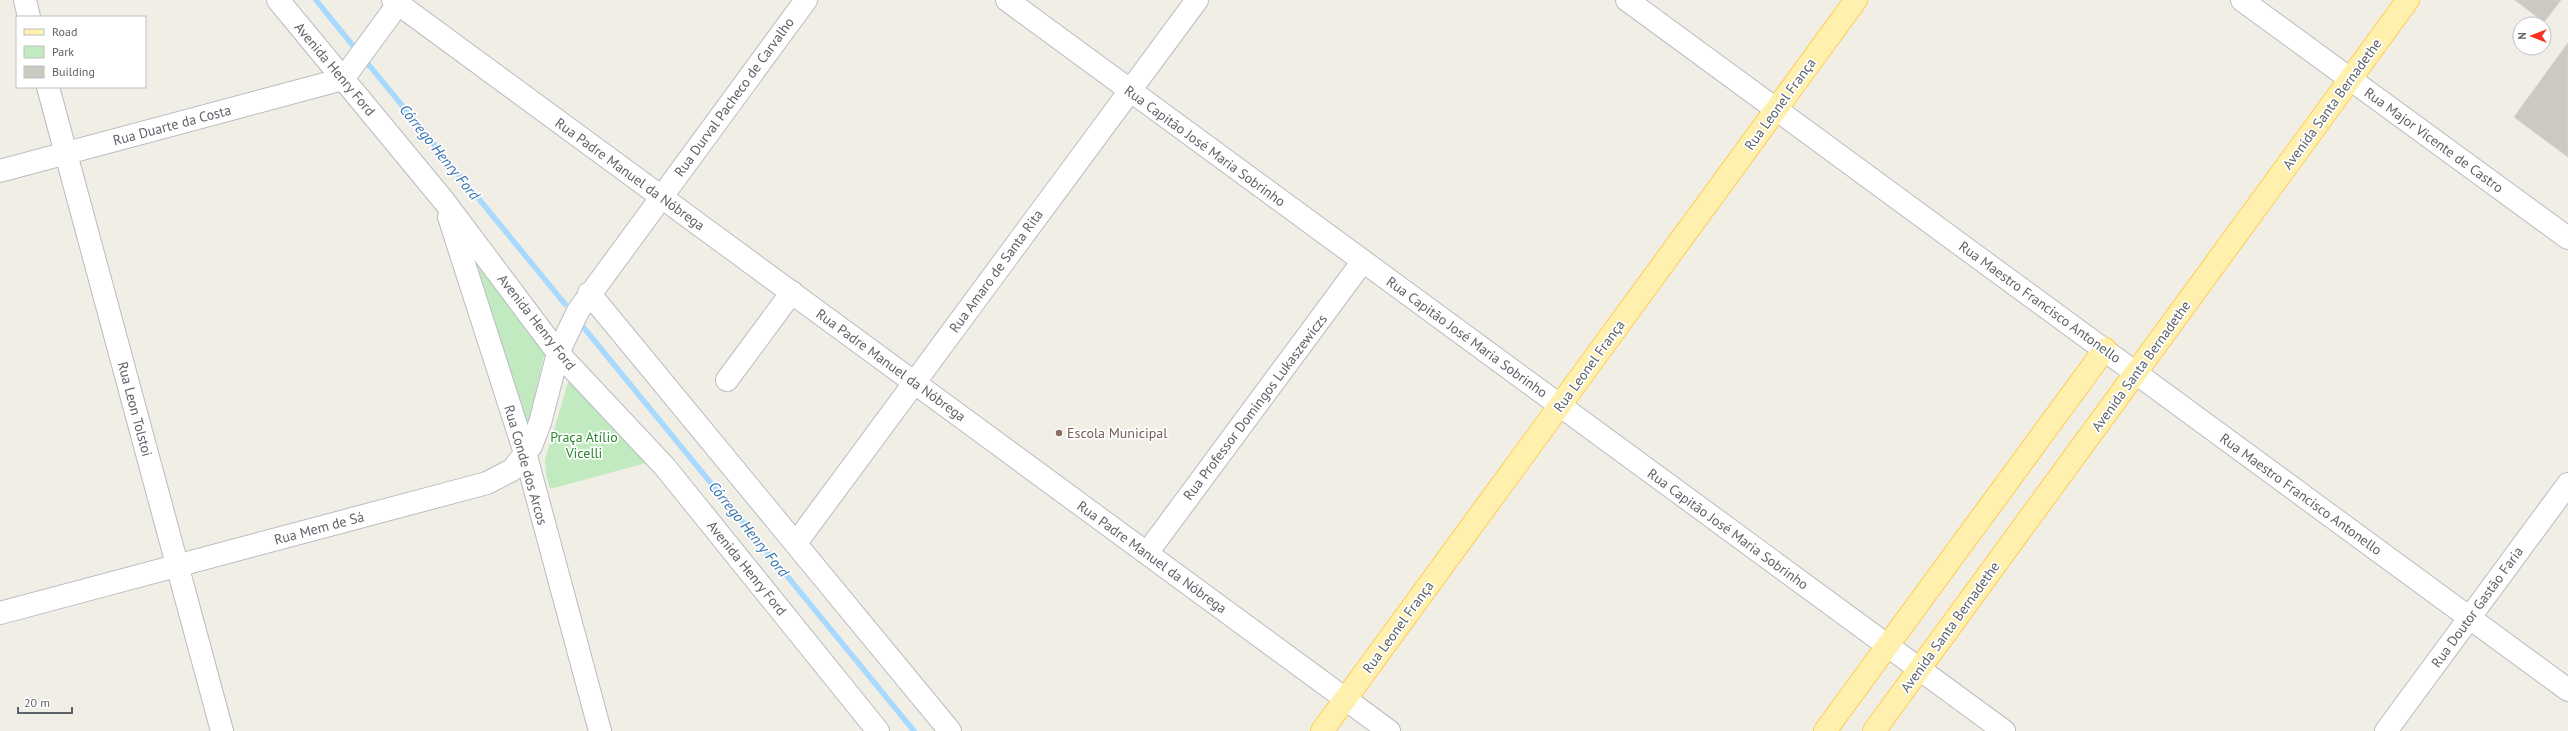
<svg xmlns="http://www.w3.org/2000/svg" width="2568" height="731" viewBox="0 0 2568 731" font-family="'PT Sans',sans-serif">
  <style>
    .green { fill: #c1eac0 }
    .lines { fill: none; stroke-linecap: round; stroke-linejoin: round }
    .stream { stroke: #a8daff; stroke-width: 5.5 }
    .building { fill: #ccc9c3; stroke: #d7d0c3 }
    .minor-casing { stroke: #b8bcc1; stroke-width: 24 }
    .major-casing { stroke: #ffcc51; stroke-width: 24 }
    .minor { stroke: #fff; stroke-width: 22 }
    .major { stroke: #fff1ad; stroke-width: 22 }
    .education-dot { fill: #8d6e63; stroke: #fff; stroke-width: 1.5 }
    .labels { text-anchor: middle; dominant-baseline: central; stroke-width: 3.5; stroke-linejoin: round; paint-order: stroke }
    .street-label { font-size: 14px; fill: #5d6268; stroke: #fff }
    .education-label { font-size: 14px; fill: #785e54; stroke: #fff; text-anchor: start }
    .park-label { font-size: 14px; fill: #2d8730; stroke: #fff }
    .water-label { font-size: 15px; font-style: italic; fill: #3774b2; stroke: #fff }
  </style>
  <rect width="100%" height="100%" fill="#f1eee6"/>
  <!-- green -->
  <path class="green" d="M475,258L545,352L527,429Z
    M569,379L646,463L550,489L546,474L545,460Z"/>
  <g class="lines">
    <!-- stream -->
    <path class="stream" d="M316,0L358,52
      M364,59L565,304
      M584,328L914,731"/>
  </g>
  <!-- building -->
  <path class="building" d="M2515,0H2561L2544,22Z
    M2568,43V157L2514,117Z"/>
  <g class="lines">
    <!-- minor casing -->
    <g class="minor-casing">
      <path id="minor" d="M25,0L29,17
        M278,0L444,201L558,353L665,467L878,731
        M393,0L1389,731
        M1007,0L2004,731
        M1627,0L2568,690
        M2242,0L2568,238
        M48,87L222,731
        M0,171L343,79L401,0
        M449,217L526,456L600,731
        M589,293L950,731
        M727,380L792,292
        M796,543L1197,0
        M1147,553L1363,261
        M0,613L487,483L512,470L531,446L540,423L558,353L578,311L806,0
        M2386,731L2568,484"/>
    </g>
    <!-- major casing -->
    <g class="major-casing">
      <path id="major" d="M1322,731L1856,0
        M1825,731L2105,349
        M1874,731L2408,0"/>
    </g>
    <!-- minor -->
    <use href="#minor" class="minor"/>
    <!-- major -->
    <use href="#major" class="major"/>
  </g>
  <!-- markers -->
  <circle class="education-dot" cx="1059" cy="433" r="4"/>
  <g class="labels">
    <!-- street labels -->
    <g class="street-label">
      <text transform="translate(335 69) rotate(50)">Avenida Henry Ford</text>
      <text transform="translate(734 97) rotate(-54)">Rua Durval Pacheco de Carvalho</text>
      <text transform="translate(1780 104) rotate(-54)">Rua Leonel França</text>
      <text transform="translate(2332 104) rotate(-54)">Avenida Santa Bernadethe</text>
      <text transform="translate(172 125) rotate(-15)">Rua Duarte da Costa</text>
      <text transform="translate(2434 140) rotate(36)">Rua Major Vicente de Castro</text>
      <text transform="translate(1205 146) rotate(36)">Rua Capitão José Maria Sobrinho</text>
      <text transform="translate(630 174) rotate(36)">Rua Padre Manuel da Nóbrega</text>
      <text transform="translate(996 271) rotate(-54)">Rua Amaro de Santa Rita</text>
      <text transform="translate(2040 302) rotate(36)">Rua Maestro Francisco Antonello</text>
      <text transform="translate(537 322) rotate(52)">Avenida Henry Ford</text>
      <text transform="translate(1467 337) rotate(36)">Rua Capitão José Maria Sobrinho</text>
      <text transform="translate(891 365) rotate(36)">Rua Padre Manuel da Nóbrega</text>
      <text transform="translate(1589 366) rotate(-54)">Rua Leonel França</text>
      <text transform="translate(2141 366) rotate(-54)">Avenida Santa Bernadethe</text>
      <text transform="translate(1255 407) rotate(-53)">Rua Professor Domingos Lukaszewiczs</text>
      <text transform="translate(135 409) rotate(75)">Rua Leon Tolstoi</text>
      <text transform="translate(526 465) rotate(74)">Rua Conde dos Arcos</text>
      <text transform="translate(2301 494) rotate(36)">Rua Maestro Francisco Antonello</text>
      <text transform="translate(319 528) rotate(-15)">Rua Mem de Sá</text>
      <text transform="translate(1728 529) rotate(36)">Rua Capitão José Maria Sobrinho</text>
      <text transform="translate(1152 557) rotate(36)">Rua Padre Manuel da Nóbrega</text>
      <text transform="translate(747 568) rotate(51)">Avenida Henry Ford</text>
      <text transform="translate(2477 607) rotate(-54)">Rua Doutor Gastão Faria</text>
      <text transform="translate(1398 627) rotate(-54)">Rua Leonel França</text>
      <text transform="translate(1950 627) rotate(-54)">Avenida Santa Bernadethe</text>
    </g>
    <!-- education labels -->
    <g class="education-label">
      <text x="1067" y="433">Escola Municipal</text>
    </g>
    <!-- park labels -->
    <g class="park-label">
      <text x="584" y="437">Praça Atílio<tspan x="584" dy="16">Vicelli</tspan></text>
    </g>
    <!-- water labels -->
    <g class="water-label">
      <text transform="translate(440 152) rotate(51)">Córrego Henry Ford</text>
      <text transform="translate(749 529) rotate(51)">Córrego Henry Ford</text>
    </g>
  </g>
  <!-- legend -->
  <rect x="16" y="16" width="130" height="72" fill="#ffffff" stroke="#bec0c3"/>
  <rect x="24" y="29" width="20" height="6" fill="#fff1ad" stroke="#bec0c3"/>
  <text x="52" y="36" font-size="12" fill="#5d6268">Road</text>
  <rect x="24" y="46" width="20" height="12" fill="#c1eac0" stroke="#bec0c3"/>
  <text x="52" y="56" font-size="12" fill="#5d6268">Park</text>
  <rect x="24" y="66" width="20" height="12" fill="#ccc9c3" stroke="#bec0c3"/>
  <text x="52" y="76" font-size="12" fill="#5d6268">Building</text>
  <!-- north arrow -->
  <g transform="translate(2532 36) rotate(270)"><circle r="19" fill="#ffffff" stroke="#bec0c3"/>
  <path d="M0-3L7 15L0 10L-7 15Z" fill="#fa3223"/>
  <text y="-6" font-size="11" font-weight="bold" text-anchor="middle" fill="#5d6268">N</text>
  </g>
  <!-- scale -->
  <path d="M18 707v6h54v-6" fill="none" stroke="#5d6268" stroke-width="2"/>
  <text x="24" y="707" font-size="12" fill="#5d6268" stroke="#ffffff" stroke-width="3" paint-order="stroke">20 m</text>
</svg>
